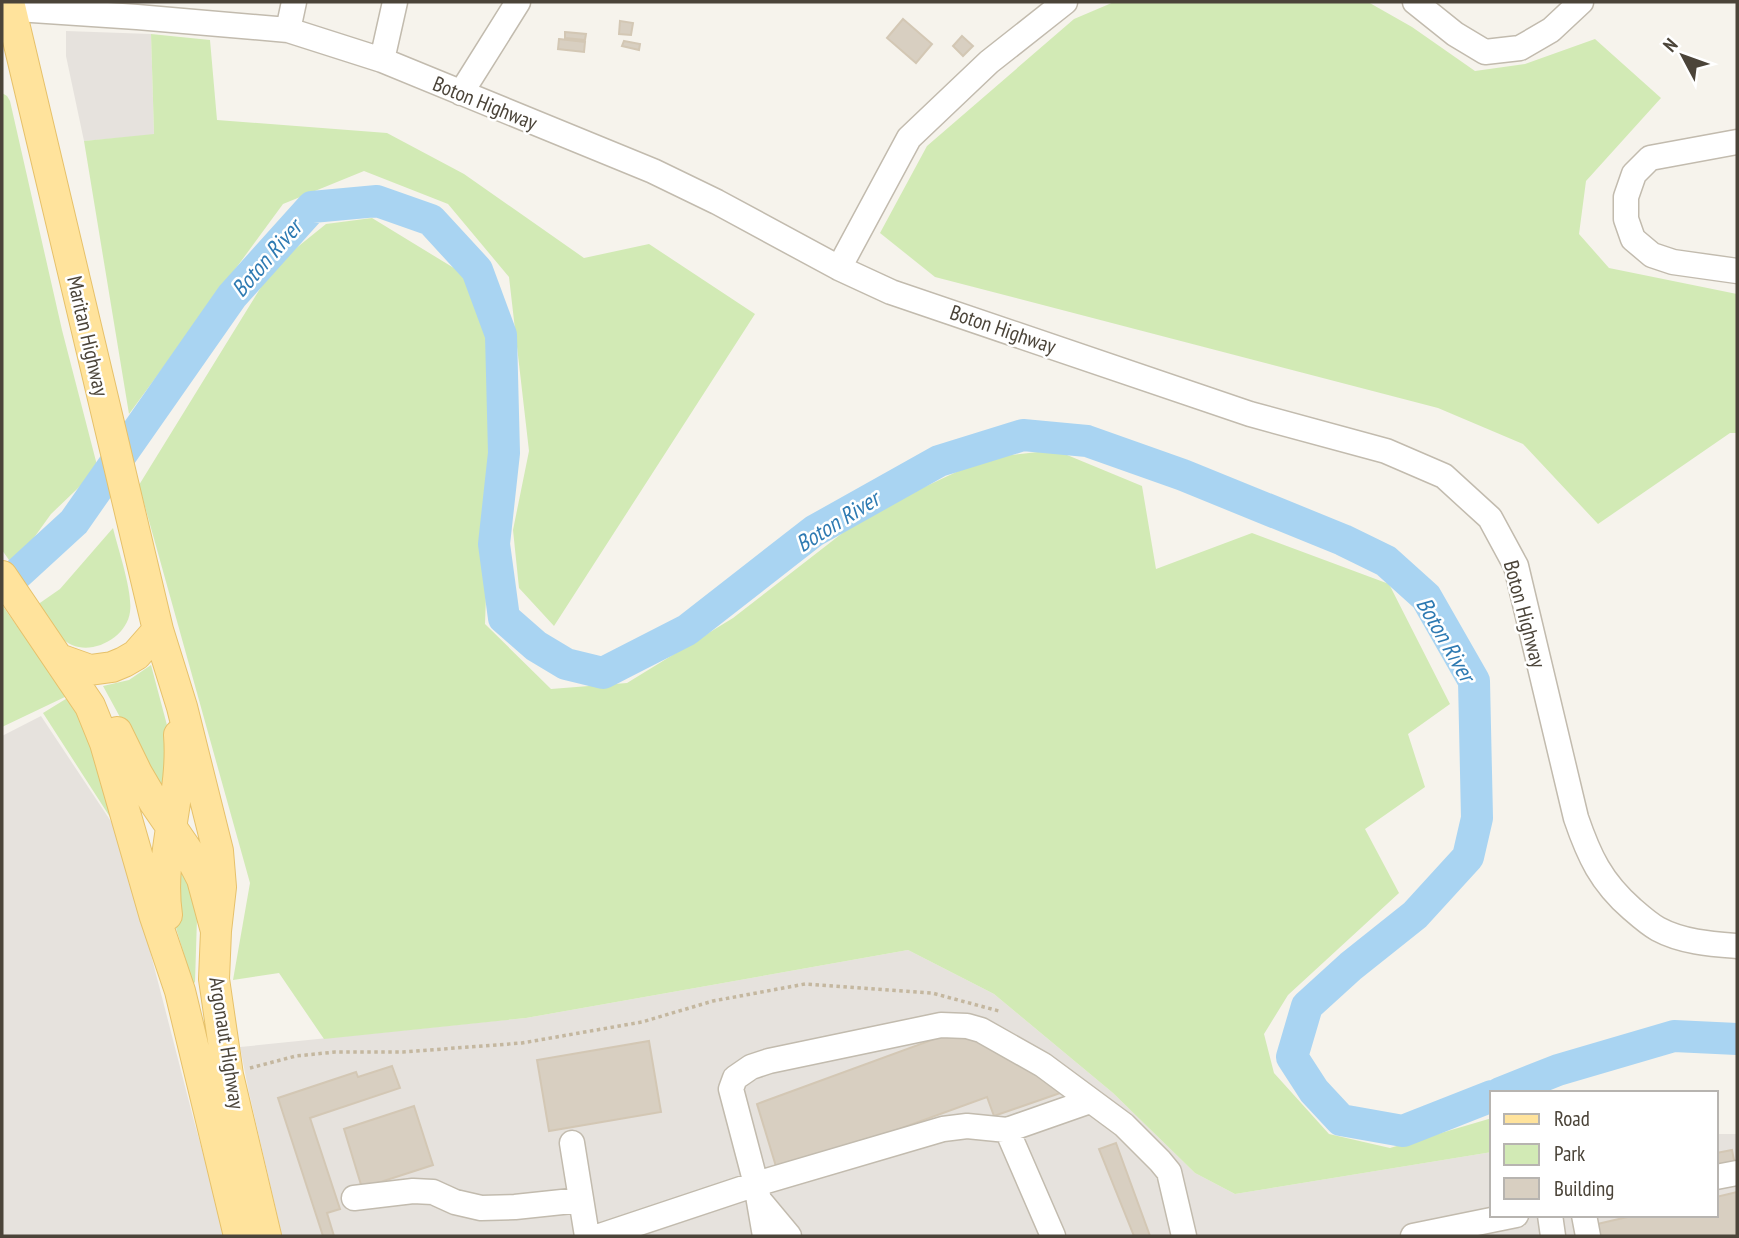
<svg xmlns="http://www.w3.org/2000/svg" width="1739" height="1238" viewBox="0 0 1739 1238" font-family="'PT Sans Narrow',sans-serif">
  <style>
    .industrial { fill: #e6e2dd }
    .green { fill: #d2eab5 }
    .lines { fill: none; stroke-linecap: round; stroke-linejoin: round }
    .river { stroke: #a9d4f2; stroke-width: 32 }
    .building { fill: #d8cfc1; stroke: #d3c7b4; stroke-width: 2 }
    .minor-casing { stroke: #c2bbae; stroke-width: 27 }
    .major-casing { stroke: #e6c16a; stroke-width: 32 }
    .path { stroke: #c4b79f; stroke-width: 3.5; stroke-dasharray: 3.5 3.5; stroke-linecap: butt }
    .minor { stroke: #fff; stroke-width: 24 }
    .major { stroke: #ffe39c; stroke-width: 30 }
    .labels { text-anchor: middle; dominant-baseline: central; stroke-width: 5; stroke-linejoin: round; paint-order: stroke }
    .street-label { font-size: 21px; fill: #4b4439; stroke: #fff }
    .water-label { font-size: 23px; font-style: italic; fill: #2e7ab2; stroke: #fff }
  </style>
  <rect width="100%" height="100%" fill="#f6f3ec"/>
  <!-- industrial -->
  <path class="industrial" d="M66,31L151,34L154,135L84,141L66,56Z
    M41,716L120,835L194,1121L226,1236H2V736Z
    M908,950L994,994L1113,1093L1195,1173L1235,1194L1492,1152V1215H1716V1134H1737V1236H282L249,1093L240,1047L526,1018Z"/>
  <!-- green -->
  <path class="green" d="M1114,2H1368L1412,27L1475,71L1525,64L1595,39L1661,98L1586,181L1579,234L1609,268L1737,294V433H1730L1598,524L1523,444L1438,408L935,277L880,233L927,146L1074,19Z
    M151,34L210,40L217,120L387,133L464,174L584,258L649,244L755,314L554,626L519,588L513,530L529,451L509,277L448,204L364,171L283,204L129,414L84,141L154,134Z
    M2,93L7,96L10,101L62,330L98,469L51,514L33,539L16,570L2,550Z
    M372,218L467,276L489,339L491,452L485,624L551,689L627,683L733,618L867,514L986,458L1055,450L1142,486L1156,569L1252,533L1389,584L1450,704L1408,734L1425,787L1365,829L1399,893L1288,995L1264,1034L1274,1073L1329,1134L1390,1148L1492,1118V1152L1235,1194L1195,1173L1113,1093L994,994L908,950L526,1018L324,1039L279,973L233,980L250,883L139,485L274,266L326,224Z
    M113,528C118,549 133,592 130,612C127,636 95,655 72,645C56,638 47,618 37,605L60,589Z
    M2,605L67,696L2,727Z
    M151,665L168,729L163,806L121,719L103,686L129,680Z
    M69,697L96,750L119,831L43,713Z
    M172,850L194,898L197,918L195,982L193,984L173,918Z"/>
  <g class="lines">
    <!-- river -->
    <path class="river" d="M2,588L74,522L232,296L312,207L377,201L431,220L477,270L501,335L504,453L494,544L504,618L536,646L566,664L603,673L687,630L814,531L939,461L1023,435L1087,441L1183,475L1343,540L1386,561L1426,597L1474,681L1477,818L1468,857L1415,915L1351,966L1307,1006L1292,1057L1314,1091L1341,1120L1403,1131L1492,1096
      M1500,1093L1558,1070L1674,1036L1737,1039"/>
  </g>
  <!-- building -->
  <path class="building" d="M903,19L932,44L916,63L887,38Z
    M620,21L633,23L631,35L619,34Z
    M565,32L586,34L585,40L565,38Z
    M962,36L973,46L963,56L953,46Z
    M559,39L585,42L584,52L558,49Z
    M624,41L640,44L639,50L622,46Z
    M967,1027L1069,1090L994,1116L987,1097L778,1173L757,1104Z
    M649,1041L661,1112L549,1131L537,1060Z
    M392,1066L400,1088L310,1118L340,1209L327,1213L334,1236H323L278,1098L356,1072L358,1077Z
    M414,1106L433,1165L362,1188L344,1129Z
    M1116,1143L1150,1236H1134L1099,1149Z
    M1732,1150L1735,1165L1716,1169V1153Z
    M1737,1192V1236H1596L1593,1225L1636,1215H1716V1197Z"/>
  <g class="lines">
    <!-- minor casing -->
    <g class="minor-casing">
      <path id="minor" d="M1415,2L1455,34L1485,52L1520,48L1551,30L1581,2
        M2,8L137,17L288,30L382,60L653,171L717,202L839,268L891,292L1250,414L1386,451L1444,476L1490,518L1516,566L1576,818C1589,856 1601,882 1632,909C1640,916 1649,924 1658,929C1682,942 1711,944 1737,946
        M288,30L294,2
        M382,60L395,2
        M461,93L518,2
        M1737,142L1650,158L1634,174L1626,197V219L1633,239L1652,255L1673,262L1737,271
        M839,268L909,138L989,62L1065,2
        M1007,1130L1053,1236
        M572,1143L587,1236
        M1716,1177L1737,1173
        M354,1198L413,1191L433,1192L455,1202L481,1208L515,1207L581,1200
        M759,1200L789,1236
        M1550,1215L1553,1236
        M1584,1215L1588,1236
        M600,1236L756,1184L943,1129L967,1126L1007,1130L1090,1101
        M765,1236L756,1184L731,1089L735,1078L751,1067L769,1061L941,1025L967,1026L981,1030L1043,1065L1124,1125L1160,1161L1169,1172L1184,1236
        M1413,1236L1516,1215"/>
    </g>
    <!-- major casing -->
    <g class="major-casing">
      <path id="major" d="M9,2L158,630L182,707L218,851L221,887L216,931
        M2,576L90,706L105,743L155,917L180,991L239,1236
        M59,659L90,670L112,667L124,662L136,655L158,630
        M117,732L137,773L154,802L187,850L202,879L216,931L214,979L228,1075L266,1236
        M167,915C158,854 184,796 179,735"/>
    </g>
    <!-- path -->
    <path class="path" d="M250,1068L296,1056L335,1052H403L522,1043L642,1022L713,1001L805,984L932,993L999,1011"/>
    <!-- minor -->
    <use href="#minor" class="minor"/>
    <!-- major -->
    <use href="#major" class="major"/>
  </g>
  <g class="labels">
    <!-- street labels -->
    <g class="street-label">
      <text transform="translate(485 103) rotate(22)">Boton Highway</text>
      <text transform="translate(1003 329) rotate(19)">Boton Highway</text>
      <text transform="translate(88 336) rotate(77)">Maritan Highway</text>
      <text transform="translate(1525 614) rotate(75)">Boton Highway</text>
      <text transform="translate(227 1043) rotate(81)">Argonaut Highway</text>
    </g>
    <!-- water labels -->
    <g class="water-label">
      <text transform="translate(266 258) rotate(-49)">Boton River</text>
      <text transform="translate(837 521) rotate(-32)">Boton River</text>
      <text transform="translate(1446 639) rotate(60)">Boton River</text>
    </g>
  </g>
  <!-- border -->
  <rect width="1739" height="1238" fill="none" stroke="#4b4439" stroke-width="7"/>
  <!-- legend -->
  <rect x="1490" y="1091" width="228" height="126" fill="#ffffff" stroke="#b7b4b0" stroke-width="2"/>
  <rect x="1504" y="1114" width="35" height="10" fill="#ffe39c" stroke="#b7b4b0" stroke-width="2"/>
  <text x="1554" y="1126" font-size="21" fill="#4b4439">Road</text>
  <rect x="1504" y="1144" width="35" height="21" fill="#d2eab5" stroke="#b7b4b0" stroke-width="2"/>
  <text x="1554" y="1161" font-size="21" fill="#4b4439">Park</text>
  <rect x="1504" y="1178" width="35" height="21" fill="#d8cfc1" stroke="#b7b4b0" stroke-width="2"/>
  <text x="1554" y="1196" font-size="21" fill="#4b4439">Building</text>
  <!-- north arrow -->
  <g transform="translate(1683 56) rotate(311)" stroke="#ffffff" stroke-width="5" paint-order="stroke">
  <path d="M0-5L12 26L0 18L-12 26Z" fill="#4b4439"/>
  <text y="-10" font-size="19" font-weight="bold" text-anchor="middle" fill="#4b4439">N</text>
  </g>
</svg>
